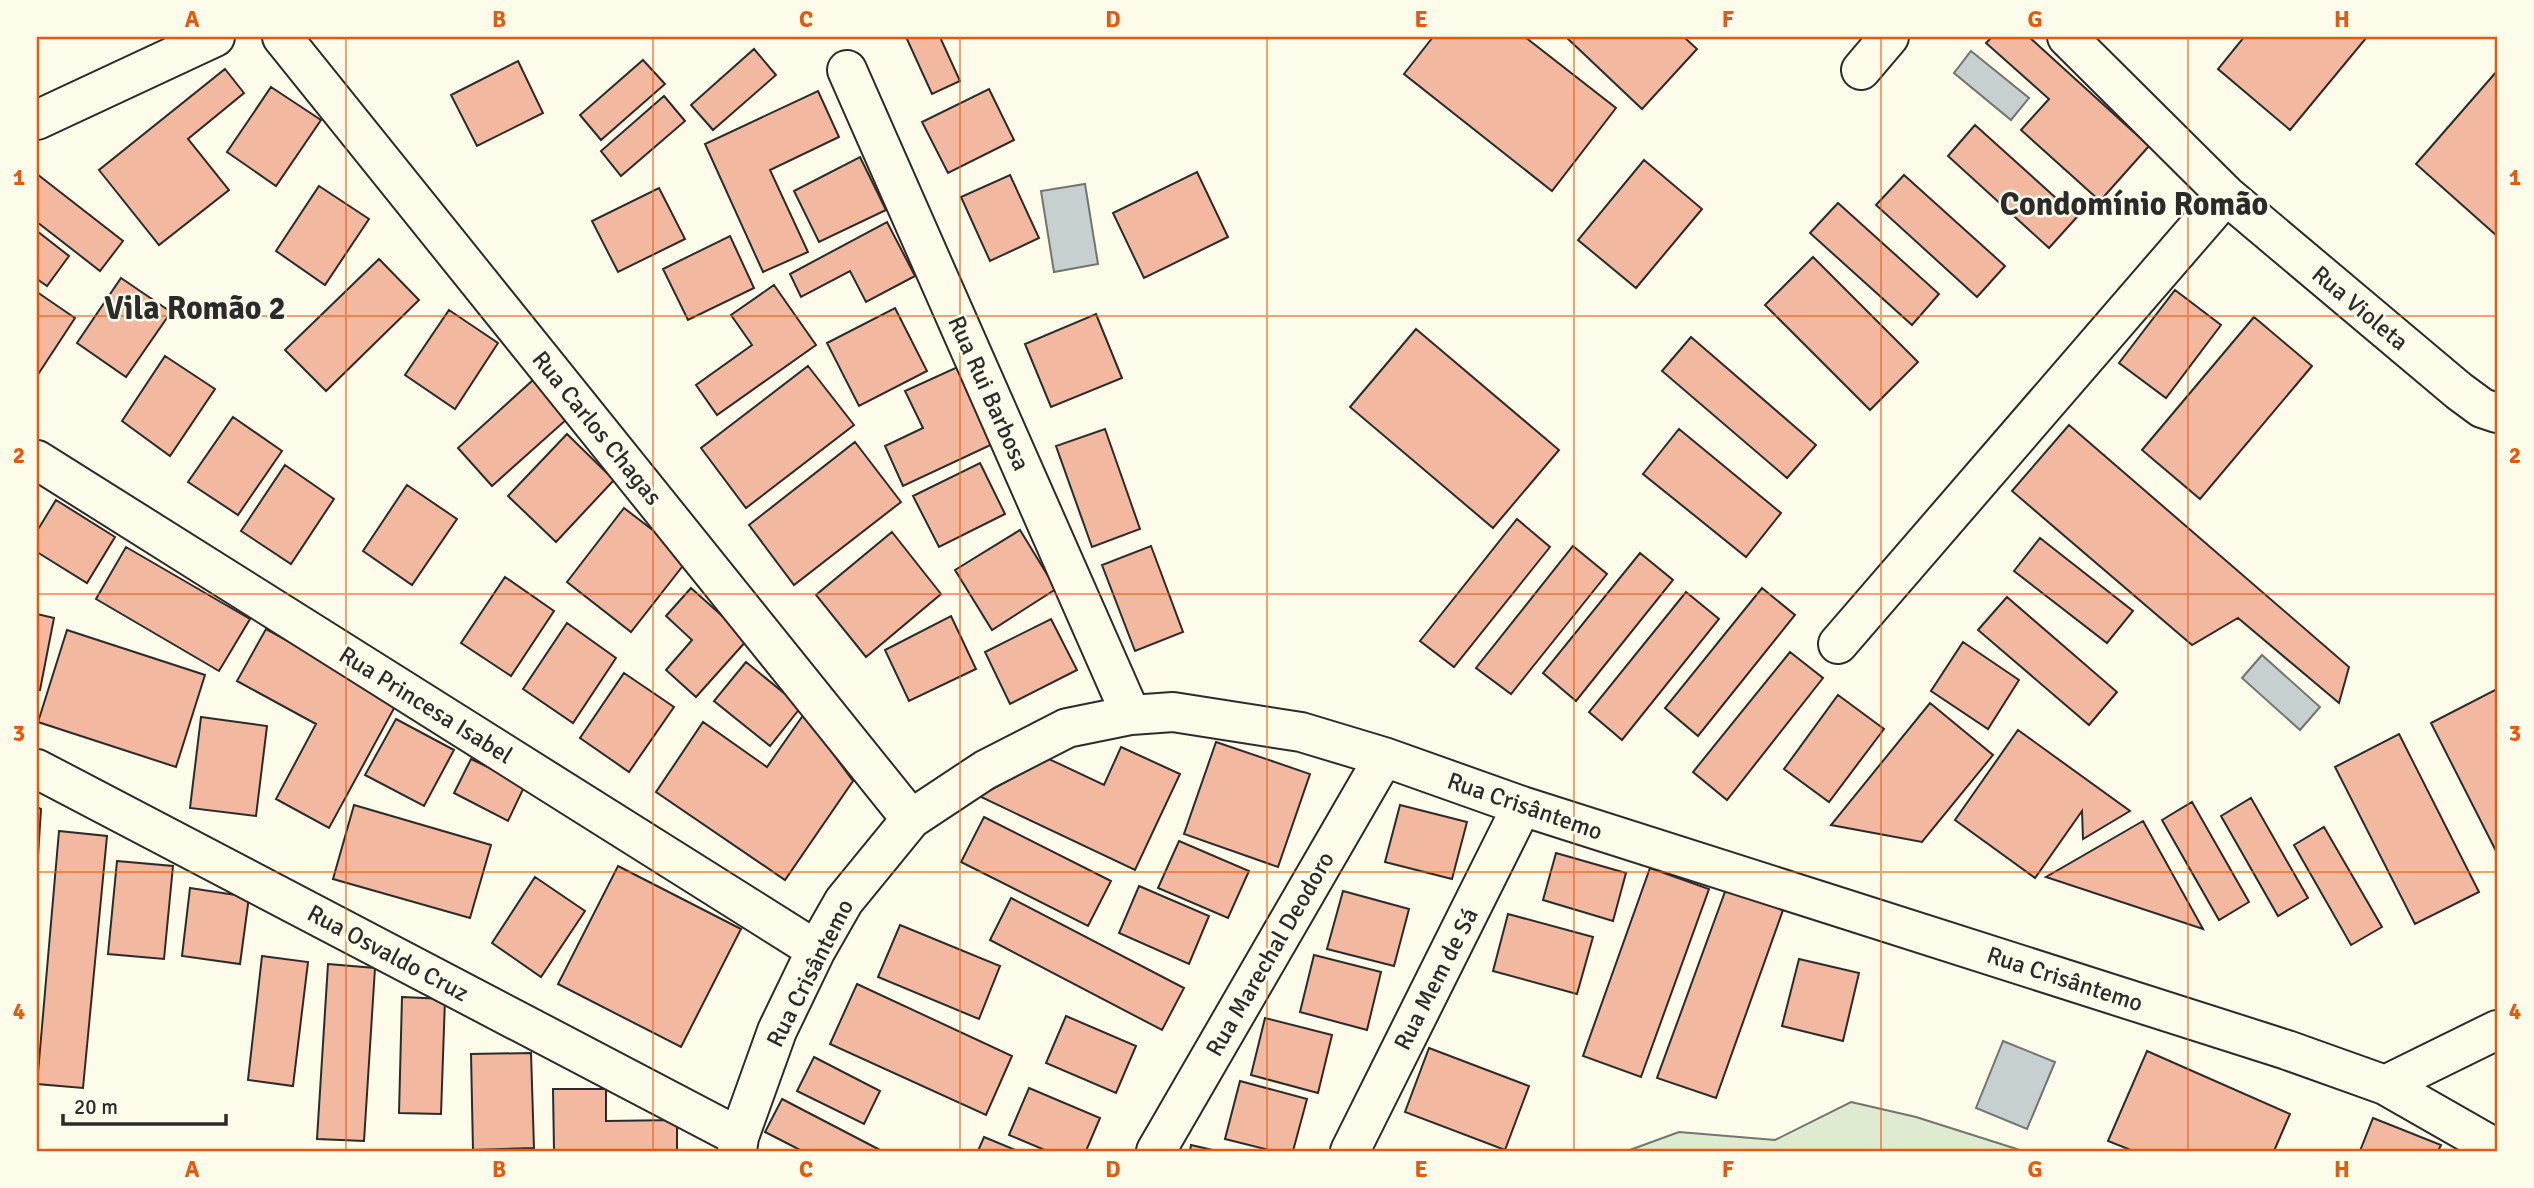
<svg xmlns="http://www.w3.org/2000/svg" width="2534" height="1188" viewBox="0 0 2534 1188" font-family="Signika,sans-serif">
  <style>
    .green { fill: #deebd1; stroke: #74746e; stroke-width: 2 }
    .water { fill: #c7d0d0; stroke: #74746e; stroke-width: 2 }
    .building { fill: #f2b8a0; stroke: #2b2b2b; stroke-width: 2 }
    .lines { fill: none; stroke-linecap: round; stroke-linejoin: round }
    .minor-casing { stroke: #2b2b2b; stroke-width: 42 }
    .minor { stroke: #fdfbea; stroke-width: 38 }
    .grid { fill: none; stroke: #e8590c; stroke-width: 2; stroke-opacity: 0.55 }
    .labels { text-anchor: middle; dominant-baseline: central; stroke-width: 5; stroke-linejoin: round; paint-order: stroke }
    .street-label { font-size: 24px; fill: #2b2b2b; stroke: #fdfbea }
    .district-label { font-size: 32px; font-weight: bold; fill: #2b2b2b; stroke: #fdfbea }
    .neatline { fill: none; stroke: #e8590c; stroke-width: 2.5 }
    .grid-label { font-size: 23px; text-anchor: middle; font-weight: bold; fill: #e8590c }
  </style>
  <rect width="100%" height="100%" fill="#fdfbea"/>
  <!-- green -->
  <path class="green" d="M1851,1102L1916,1117L2023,1151H1627L1679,1132L1775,1140Z"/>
  <!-- water -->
  <path class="water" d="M1971,51L2029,98L2011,120L1954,73Z
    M1085,184L1098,264L1054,272L1041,191Z
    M2262,655L2320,707L2300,730L2242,678Z
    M2003,1041L2055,1062L2027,1129L1976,1108Z"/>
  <!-- building -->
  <path class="building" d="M906,37H940L960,81L932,94Z
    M1433,37H1525L1616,108L1552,191L1404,74Z
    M1566,37H1684L1697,49L1642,109Z
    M1992,37H2029L2149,146L2100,201L2021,130L2049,99L1986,43Z
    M2244,37H2367L2290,130L2218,69Z
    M754,49L776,75L713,130L691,105Z
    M643,60L665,84L601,140L580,115Z
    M518,61L543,113L477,146L451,95Z
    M225,69L244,93L188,139L229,190L159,245L99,170Z
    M2497,71V236L2416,164Z
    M271,87L321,120L276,186L227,152Z
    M989,89L1014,140L948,173L922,122Z
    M818,91L839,137L770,170L808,252L763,272L705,144Z
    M664,96L685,121L621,176L601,151Z
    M1975,125L2077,217L2049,248L1948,156Z
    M860,157L886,210L819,242L794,191Z
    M1644,160L1702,209L1636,288L1578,240Z
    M1197,172L1228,237L1144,278L1113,213Z
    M37,174L123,241L100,271L37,222Z
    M1010,175L1039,238L990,261L961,197Z
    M1904,175L2005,266L1977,297L1876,205Z
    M319,186L369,219L325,285L276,251Z
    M659,188L685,239L618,272L592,221Z
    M1838,203L1939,294L1912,325L1810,233Z
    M887,222L915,276L866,302L850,271L801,297L790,274Z
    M37,231L69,256L47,286L37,279Z
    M730,236L754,288L688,320L663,269Z
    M1813,257L1918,362L1870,410L1765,305Z
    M379,259L419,300L326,391L285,350Z
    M121,278L171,312L126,377L77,343Z
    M774,285L816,345L717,415L696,385L752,345L731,315Z
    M2175,290L2221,325L2166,398L2119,363Z
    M37,292L75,318L37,376Z
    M895,308L927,371L859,406L827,343Z
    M449,310L498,343L455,409L405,375Z
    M1096,314L1122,378L1051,407L1025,344Z
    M2254,317L2312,366L2200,499L2142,450Z
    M1416,329L1559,450L1493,528L1350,407Z
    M1691,337L1816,445L1787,478L1662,371Z
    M165,356L215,389L170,456L122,421Z
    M962,365L997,442L903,486L885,446L923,428L905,391Z
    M808,366L854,425L746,508L701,448Z
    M533,380L567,419L492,486L458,448Z
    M233,417L282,451L238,515L188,482Z
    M2069,425L2349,667L2339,703L2238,618L2192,645L2012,491Z
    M1105,429L1140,529L1092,547L1056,446Z
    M1679,429L1781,513L1746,557L1643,474Z
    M567,434L614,480L556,542L508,496Z
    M855,442L901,502L794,585L749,525Z
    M980,463L1005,514L939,547L913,496Z
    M285,465L334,499L291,564L241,531Z
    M407,485L457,519L412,585L363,551Z
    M56,500L115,537L87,583L37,552V531Z
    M624,508L689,558L631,632L567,582Z
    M1517,519L1550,547L1454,667L1420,641Z
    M1020,530L1056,589L992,630L955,570Z
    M892,532L941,594L866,657L816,595Z
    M2040,538L2133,611L2107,643L2014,571Z
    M1151,546L1183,632L1135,651L1102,565Z
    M1573,546L1607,574L1511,694L1476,668Z
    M126,547L250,619L219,671L96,599Z
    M1640,553L1673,580L1576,701L1543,673Z
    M505,577L554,611L511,676L461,643Z
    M691,588L748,639L696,697L666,670L692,640L666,616Z
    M1762,588L1795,615L1698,736L1665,708Z
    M1686,592L1719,619L1622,740L1589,712Z
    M2007,597L2117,692L2089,725L1978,630Z
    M37,614L54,618L40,690H37Z
    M951,616L976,669L909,701L885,650Z
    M1051,619L1077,670L1010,704L985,652Z
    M567,623L616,658L573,723L523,689Z
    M266,629L398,701L329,828L276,799L316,724L237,681Z
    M67,630L205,675L176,767L38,722Z
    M1963,642L2019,680L1988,729L1931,691Z
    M1790,652L1823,678L1727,800L1693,772Z
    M746,662L801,707L770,746L714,701Z
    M624,673L674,707L629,772L580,738Z
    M2495,690L2497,694V853L2431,723Z
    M1838,695L1884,729L1829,802L1784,769Z
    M1930,703L1993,755L1922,842L1831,825Z
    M804,714L853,781L785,880L656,792L703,722L767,767Z
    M201,717L267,726L256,816L190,808Z
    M396,719L454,750L424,806L365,775Z
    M2018,730L2130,811L2083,839L2082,811L2035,878L1955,820Z
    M2399,734L2479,892L2415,924L2335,767Z
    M1216,742L1310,774L1278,867L1184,834Z
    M1121,747L1180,774L1135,870L979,796L1049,759L1104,785Z
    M471,759L525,785L508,821L454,793Z
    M2251,798L2308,898L2278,916L2221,816Z
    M2192,802L2249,902L2219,920L2162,820Z
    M354,805L491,845L470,918L333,879Z
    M1400,805L1467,822L1452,879L1385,862Z
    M37,807L41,809L37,872Z
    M984,817L1111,881L1088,926L961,862Z
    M2143,821L2203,929L2046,877Z
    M2324,827L2382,927L2351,945L2294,845Z
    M59,831L107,836L83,1088L37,1084Z
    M1179,841L1249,871L1228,918L1158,888Z
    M1556,853L1626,873L1613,921L1543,900Z
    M117,861L173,866L164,959L108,954Z
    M618,866L741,929L681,1047L558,984Z
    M1650,868L1709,889L1641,1077L1583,1056Z
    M535,877L585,911L541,977L492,943Z
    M1139,886L1209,916L1189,964L1119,933Z
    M190,888L249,897L240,964L182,956Z
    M1726,889L1783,910L1716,1098L1657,1078Z
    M1343,891L1409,909L1394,966L1327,949Z
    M1011,898L1184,988L1162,1030L990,940Z
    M1508,914L1593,937L1577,994L1493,971Z
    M900,925L1000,966L979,1019L878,977Z
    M1314,955L1381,972L1367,1030L1300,1012Z
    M262,956L308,962L293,1086L248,1080Z
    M1799,959L1859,973L1843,1041L1782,1026Z
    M328,964L375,968L364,1141L317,1139Z
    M857,984L1012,1056L986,1115L830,1044Z
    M402,997L445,999L441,1114L399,1113Z
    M1066,1016L1136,1046L1116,1093L1046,1063Z
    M1265,1018L1332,1035L1318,1093L1251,1075Z
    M1429,1048L1529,1086L1505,1150L1405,1112Z
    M2147,1051L2290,1114L2274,1151H2133L2108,1141Z
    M531,1053L534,1148L473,1150L471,1054Z
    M814,1057L880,1091L864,1124L797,1091Z
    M1240,1081L1307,1099L1293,1151H1273L1225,1139Z
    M1029,1088L1100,1118L1086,1151H1047L1009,1135Z
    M553,1089H606V1121L677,1120V1151H554Z
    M782,1099L882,1151H802L765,1132Z
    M2373,1118L2441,1145L2438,1151H2360Z
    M984,1137L1018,1151H978Z
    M1191,1145L1217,1151H1190Z"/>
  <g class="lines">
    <!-- minor casing -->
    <g class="minor-casing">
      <path id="minor" d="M282,37L911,819
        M2067,37L2226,195L2459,391L2482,408L2497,413
        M847,70L1131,715
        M1861,70L1889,37
        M37,120L215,37
        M37,460L816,950
        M1838,644L2226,195
        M37,769L739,1137
        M2385,1085L2497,1030
        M737,1151L739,1137L777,1031L816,950L844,901L911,819L985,770L1067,728L1131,715L1173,712L1301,732L1384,757L1522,806L2287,1050L2385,1085L2497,1149
        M1156,1151L1384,757
        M1350,1151L1522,806"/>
    </g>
    <!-- minor -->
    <use href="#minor" class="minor"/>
  </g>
  <!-- grid -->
  <path class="grid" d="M346,37V1151M653,37V1151M960,37V1151M1267,37V1151M1574,37V1151M1881,37V1151M2188,37V1151M37,316H2497M37,594H2497M37,872H2497"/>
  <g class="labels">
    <!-- street labels -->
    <g class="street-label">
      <text transform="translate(2360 308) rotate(40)">Rua Violeta</text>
      <text transform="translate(989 393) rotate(66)">Rua Rui Barbosa</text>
      <text transform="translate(597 428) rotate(51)">Rua Carlos Chagas</text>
      <text transform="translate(426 705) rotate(32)">Rua Princesa Isabel</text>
      <text transform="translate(1525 806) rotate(19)">Rua Crisântemo</text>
      <text transform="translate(388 953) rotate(28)">Rua Osvaldo Cruz</text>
      <text transform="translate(1270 954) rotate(-60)">Rua Marechal Deodoro</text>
      <text transform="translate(810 973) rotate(-63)">Rua Crisântemo</text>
      <text transform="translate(1436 979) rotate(-63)">Rua Mem de Sá</text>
      <text transform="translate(2065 979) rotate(18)">Rua Crisântemo</text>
    </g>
    <!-- district labels -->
    <g class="district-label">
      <text x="2134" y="204">Condomínio Romão</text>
      <text x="195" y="308">Vila Romão 2</text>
    </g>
  </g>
  <!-- border -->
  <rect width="2534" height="1188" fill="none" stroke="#fdfbea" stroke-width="77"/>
  <!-- scale -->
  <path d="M63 1114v10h163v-10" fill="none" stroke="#2b2b2b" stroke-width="3.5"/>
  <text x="74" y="1114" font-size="21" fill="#2b2b2b" stroke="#fdfbea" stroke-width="5" paint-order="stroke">20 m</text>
  <rect x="38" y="38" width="2458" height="1112" class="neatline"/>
  <g class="grid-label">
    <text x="192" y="27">A</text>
    <text x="499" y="27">B</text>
    <text x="806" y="27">C</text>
    <text x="1113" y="27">D</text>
    <text x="1421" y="27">E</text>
    <text x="1728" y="27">F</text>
    <text x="2035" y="27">G</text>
    <text x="2342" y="27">H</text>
    <text x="19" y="185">1</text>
    <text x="2515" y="185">1</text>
    <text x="19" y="463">2</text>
    <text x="2515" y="463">2</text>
    <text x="19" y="741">3</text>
    <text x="2515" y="741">3</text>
    <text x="19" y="1019">4</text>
    <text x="2515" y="1019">4</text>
    <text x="192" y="1177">A</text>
    <text x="499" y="1177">B</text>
    <text x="806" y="1177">C</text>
    <text x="1113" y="1177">D</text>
    <text x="1421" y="1177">E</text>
    <text x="1728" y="1177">F</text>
    <text x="2035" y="1177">G</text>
    <text x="2342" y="1177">H</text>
  </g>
</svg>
